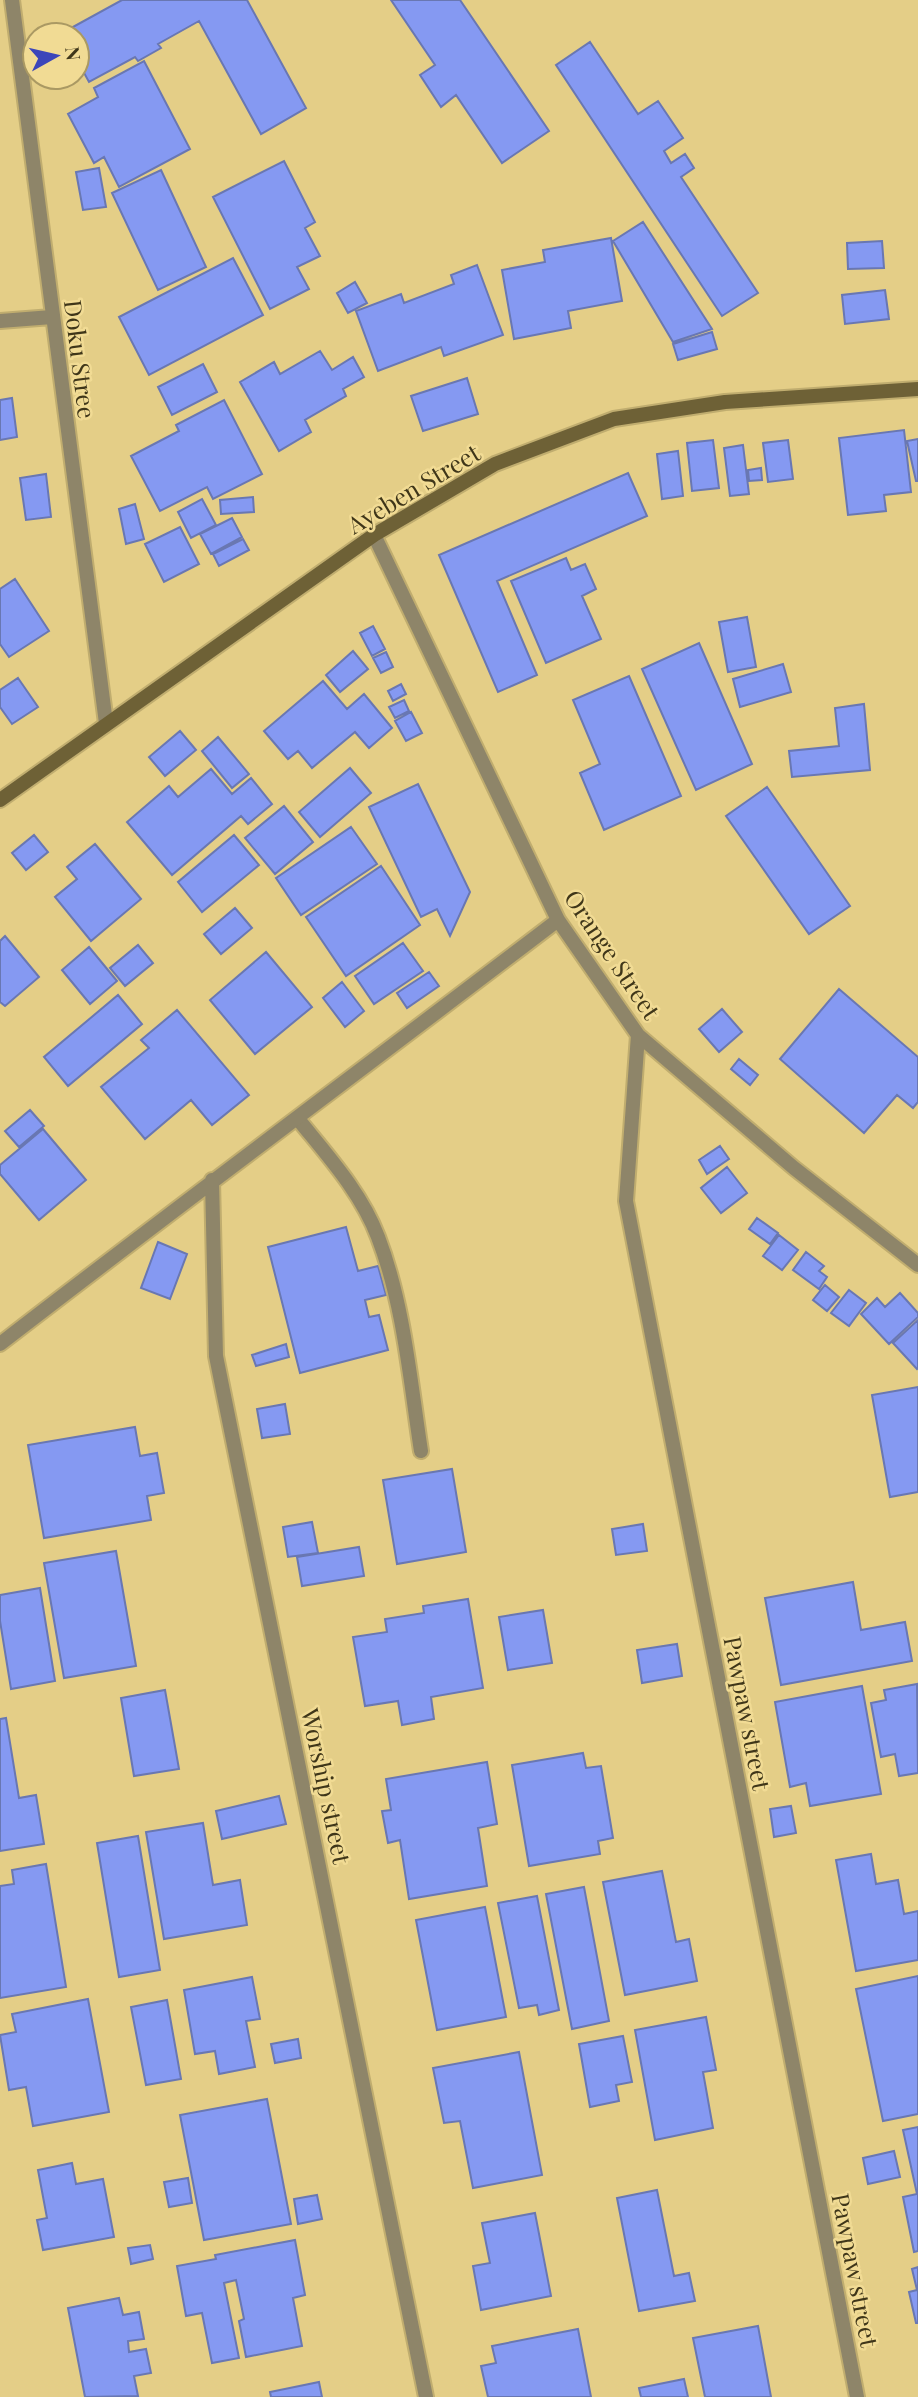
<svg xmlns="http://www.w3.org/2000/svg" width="918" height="2397" viewBox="0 0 918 2397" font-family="'Playfair Display',serif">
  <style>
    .building { fill: #8599f2; stroke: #6977b2; stroke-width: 2 }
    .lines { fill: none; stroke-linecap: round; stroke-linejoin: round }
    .lane-casing { stroke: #c0ad6f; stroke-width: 18 }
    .street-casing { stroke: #c0ad6f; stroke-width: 18 }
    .secondary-casing { stroke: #c0ad6f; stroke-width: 18 }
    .lane { stroke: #8e8569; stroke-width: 14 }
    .street { stroke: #8e8569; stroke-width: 14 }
    .secondary { stroke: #6e6136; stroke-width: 14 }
    .labels { text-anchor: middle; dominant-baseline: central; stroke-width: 5; stroke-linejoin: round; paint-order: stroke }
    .street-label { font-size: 24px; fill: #3f3619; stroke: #f1db94 }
  </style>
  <rect width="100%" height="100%" fill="#e4ce87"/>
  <!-- building -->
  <path class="building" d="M122,0H247L306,108L261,134L199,21L158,44L161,48L138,61L135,57L89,82L77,60V35L62,33Z
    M391,0H460L549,131L502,163L456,95L441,107L420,75L435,65Z
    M590,42L638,114L658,101L683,138L664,151L671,163L685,154L694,168L681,177L758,293L722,316L556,65Z
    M144,61L190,149L119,187L104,157L94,163L68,114L98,97L94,88Z
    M284,161L315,222L305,228L320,256L297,267L309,289L270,309L213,197Z
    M99,168L106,207L83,210L76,172Z
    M161,170L206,267L158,290L112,193Z
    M643,222L712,329L673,342L613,241Z
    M611,238L622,301L568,311L571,328L514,339L502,270L545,262L543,250Z
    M882,241L884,268L848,269L847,243Z
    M233,258L263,315L149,375L119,317Z
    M477,265L503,335L444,356L441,347L378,371L356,311L401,294L404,303L454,284L451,275Z
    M355,282L367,303L348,313L337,293Z
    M885,290L889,319L845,324L842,295Z
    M712,332L717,349L678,360L673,344Z
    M320,351L332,370L353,357L364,377L343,389L346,396L305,420L311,432L279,451L240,382L274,362L280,374Z
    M203,364L217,392L172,415L158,387Z
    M467,378L478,414L423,431L411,396Z
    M12,398L17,437L0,440V400Z
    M224,400L262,474L213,499L207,487L160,511L131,456L179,431L176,425Z
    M904,430L911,492L884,495L886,511L848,515L839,438Z
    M918,439V481H916L907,441Z
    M713,440L719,488L692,491L687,443Z
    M788,440L793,479L768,482L763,443Z
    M743,445L749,494L730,496L724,448Z
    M678,451L683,496L662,499L657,454Z
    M761,468L762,480L749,481L748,470Z
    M628,473L647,516L497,581L537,675L498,692L439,555Z
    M46,474L51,517L26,520L20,478Z
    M253,497L254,512L221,514L220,500Z
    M202,499L216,525L191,538L178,512Z
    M135,504L144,539L126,544L119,509Z
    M232,518L242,537L211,554L200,534Z
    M180,527L199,564L164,582L145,544Z
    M243,539L249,550L219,566L213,554Z
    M566,558L571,570L585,564L596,589L582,596L601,639L546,663L511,581Z
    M15,579L49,631L9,657L0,644V589Z
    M747,617L756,667L728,672L719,622Z
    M373,626L385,649L372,656L360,633Z
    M699,643L752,764L696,790L642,669Z
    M353,651L368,669L340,692L326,675Z
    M386,652L393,667L381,673L373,658Z
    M783,664L791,692L740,707L733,679Z
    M629,676L681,796L604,830L580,773L600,764L573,700Z
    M18,678L38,707L12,724L0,707V690Z
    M323,681L347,709L364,694L392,728L369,748L355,732L312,768L298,751L288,759L264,731Z
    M401,684L406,694L393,701L388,691Z
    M404,700L409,711L395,718L389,707Z
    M864,704L870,770L792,777L789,751L839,746L835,708Z
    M411,712L422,733L406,741L395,721Z
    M180,731L196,750L165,776L149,757Z
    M218,737L249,774L232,788L202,751Z
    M350,768L371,793L320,837L299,812Z
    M211,769L232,794L251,778L272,804L248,824L241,816L172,875L127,822L169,786L178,797Z
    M418,784L470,892L450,936L437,909L421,917L369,807Z
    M767,787L850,906L809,934L726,816Z
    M284,806L313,842L275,874L245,838Z
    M351,827L377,864L301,915L276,878Z
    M34,835L48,852L26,870L12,853Z
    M234,835L259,865L202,912L178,882Z
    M95,844L141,899L91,941L55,897L77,879L67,867Z
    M381,866L420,925L346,976L306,917Z
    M235,908L252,928L221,954L204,934Z
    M5,936L39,977L5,1006L0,1002V941Z
    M403,943L423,971L374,1004L355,976Z
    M138,945L153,963L125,986L110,968Z
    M89,947L117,981L90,1004L62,970Z
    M266,952L312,1007L255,1054L210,1000Z
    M429,972L439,986L407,1008L397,993Z
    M342,982L364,1011L345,1027L323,998Z
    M839,989L918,1057V1102L913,1108L897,1095L864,1133L780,1059Z
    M118,995L142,1024L68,1086L44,1057Z
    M722,1009L742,1032L719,1052L699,1029Z
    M177,1010L249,1095L212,1125L191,1100L145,1139L101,1087L149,1048L141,1040Z
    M739,1059L758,1075L750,1085L731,1069Z
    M30,1110L44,1126L19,1147L5,1131Z
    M43,1129L86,1180L39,1220L0,1174V1165Z
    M720,1146L729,1159L707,1174L699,1160Z
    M727,1167L747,1193L721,1213L701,1188Z
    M757,1218L778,1233L770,1244L749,1229Z
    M346,1227L358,1271L378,1266L386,1295L365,1300L369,1317L379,1315L388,1350L300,1373L268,1247Z
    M779,1235L798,1250L782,1270L763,1256Z
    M158,1242L187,1254L170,1299L141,1288Z
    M806,1252L824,1266L819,1271L827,1277L819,1289L793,1270Z
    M825,1285L839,1297L827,1311L813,1300Z
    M849,1290L866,1303L849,1326L831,1313Z
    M900,1293L918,1313V1317L889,1344L861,1314L877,1298L885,1307Z
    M918,1320V1368L917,1369L893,1343Z
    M286,1344L289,1357L256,1366L252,1355Z
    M918,1387V1492L890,1497L872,1395Z
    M285,1404L290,1434L262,1438L257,1409Z
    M135,1427L140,1456L157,1453L164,1493L147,1496L151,1520L44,1538L28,1445Z
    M452,1469L466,1552L397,1564L383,1480Z
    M312,1522L318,1553L288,1557L283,1527Z
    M643,1524L647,1551L616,1555L612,1529Z
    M359,1547L364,1576L302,1586L297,1557Z
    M116,1551L136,1666L64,1678L44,1563Z
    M853,1582L861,1630L905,1622L912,1661L781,1685L765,1598Z
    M40,1588L55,1681L11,1689L0,1621V1595Z
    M468,1599L483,1688L431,1697L434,1719L402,1725L398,1701L365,1706L353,1637L387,1632L385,1619L424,1613L423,1606Z
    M543,1610L552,1663L508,1670L499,1617Z
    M677,1644L682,1676L642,1683L637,1650Z
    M917,1684L918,1773L899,1776L895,1754L881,1757L871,1703L886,1700L884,1690Z
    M862,1686L881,1794L810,1806L806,1783L790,1787L775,1702Z
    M165,1690L179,1769L134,1776L121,1698Z
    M6,1718L19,1798L36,1795L44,1844L0,1851V1719Z
    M583,1753L586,1768L601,1766L613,1838L598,1841L600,1854L529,1866L512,1765Z
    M487,1762L497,1824L478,1828L487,1886L409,1899L400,1840L388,1843L382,1811L391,1810L386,1779Z
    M279,1796L286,1824L222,1839L216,1811Z
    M791,1806L796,1833L774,1837L770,1809Z
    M203,1823L213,1885L240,1880L247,1925L164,1939L146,1832Z
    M138,1836L160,1970L119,1977L97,1843Z
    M871,1854L876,1884L898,1880L904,1914L918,1911V1960L856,1971L836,1860Z
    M46,1864L66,1987L0,1998V1886L14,1884L12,1870Z
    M662,1871L676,1942L689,1939L697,1981L625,1995L603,1882Z
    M584,1887L609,2021L572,2029L546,1894Z
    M537,1896L559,2010L539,2015L537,2005L519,2008L498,1903Z
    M485,1907L506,2017L437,2030L416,1920Z
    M918,1976V2114L883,2121L856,1989Z
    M252,1977L260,2019L246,2021L255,2067L219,2074L215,2051L195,2054L184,1990Z
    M88,1999L109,2112L33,2126L26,2087L9,2090L0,2035L16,2032L12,2014Z
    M167,2000L181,2079L146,2085L131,2007Z
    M706,2017L716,2070L703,2072L713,2128L655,2140L635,2030Z
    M623,2036L632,2082L616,2085L619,2101L590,2107L579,2044Z
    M298,2039L301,2058L275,2063L271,2044Z
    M519,2052L542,2175L473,2188L460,2121L444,2123L433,2068Z
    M267,2099L291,2224L204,2240L180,2115Z
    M918,2127V2251L914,2252L903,2197L917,2194L903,2130Z
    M894,2151L900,2177L868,2184L863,2158Z
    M72,2163L76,2184L103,2179L114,2237L43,2250L37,2220L47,2218L38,2170Z
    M188,2178L192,2203L169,2207L164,2182Z
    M657,2190L674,2276L689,2273L695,2301L639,2311L617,2198Z
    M317,2195L322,2219L298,2224L294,2199Z
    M535,2213L551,2296L481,2310L473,2266L490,2263L482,2223Z
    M295,2240L305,2295L293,2298L302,2346L246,2357L239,2321L244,2319L236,2280L224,2283L239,2358L212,2363L202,2313L186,2316L177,2266L216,2259L215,2255Z
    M150,2245L153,2259L131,2264L128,2248Z
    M918,2267V2323H916L909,2292L917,2290L912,2269Z
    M119,2298L123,2315L139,2312L144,2339L128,2341L129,2352L146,2349L151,2373L134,2376L138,2396L85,2397L68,2308Z
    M758,2326L771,2397H705L693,2338Z
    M578,2329L591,2397H488L481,2366L496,2363L492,2346Z
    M684,2379L688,2397H641L639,2388Z
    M319,2382L322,2397H271L270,2392Z"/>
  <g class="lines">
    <!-- lane casing -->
    <g class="lane-casing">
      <path id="lane" d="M298,1119C327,1155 361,1192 378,1237C404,1305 410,1380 421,1451"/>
    </g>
    <!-- street casing -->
    <g class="street-casing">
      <path id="street" d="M12,0L106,723
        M0,321L52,317
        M374,535L558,920L638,1035L794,1168L918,1265
        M638,1035L626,1201L857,2397
        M212,1180L216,1356L426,2397
        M0,1344C185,1201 372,1062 558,920"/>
    </g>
    <!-- secondary casing -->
    <g class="secondary-casing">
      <path id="secondary" d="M0,800L374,535L495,464L614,419L725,402L918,389"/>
    </g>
    <!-- lane -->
    <use href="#lane" class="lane"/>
    <!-- street -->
    <use href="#street" class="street"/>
    <!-- secondary -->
    <use href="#secondary" class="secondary"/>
  </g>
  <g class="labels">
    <!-- street labels -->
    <g class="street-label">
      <text transform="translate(81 359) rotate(83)">Doku Stree</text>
      <text transform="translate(413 488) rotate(-31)">Ayeben Street</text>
      <text transform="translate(613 954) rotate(56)">Orange Street</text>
      <text transform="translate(748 1713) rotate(79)">Pawpaw street</text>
      <text transform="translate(327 1786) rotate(78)">Worship street</text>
      <text transform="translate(856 2270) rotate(79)">Pawpaw street</text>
    </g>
  </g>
  <!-- north arrow -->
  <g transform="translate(56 56) rotate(82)"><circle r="33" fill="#f1db94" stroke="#aa9963" stroke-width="2"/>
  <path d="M0-5L12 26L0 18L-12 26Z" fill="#3c46ba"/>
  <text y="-10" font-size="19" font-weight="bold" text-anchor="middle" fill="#3f3619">N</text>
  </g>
</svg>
